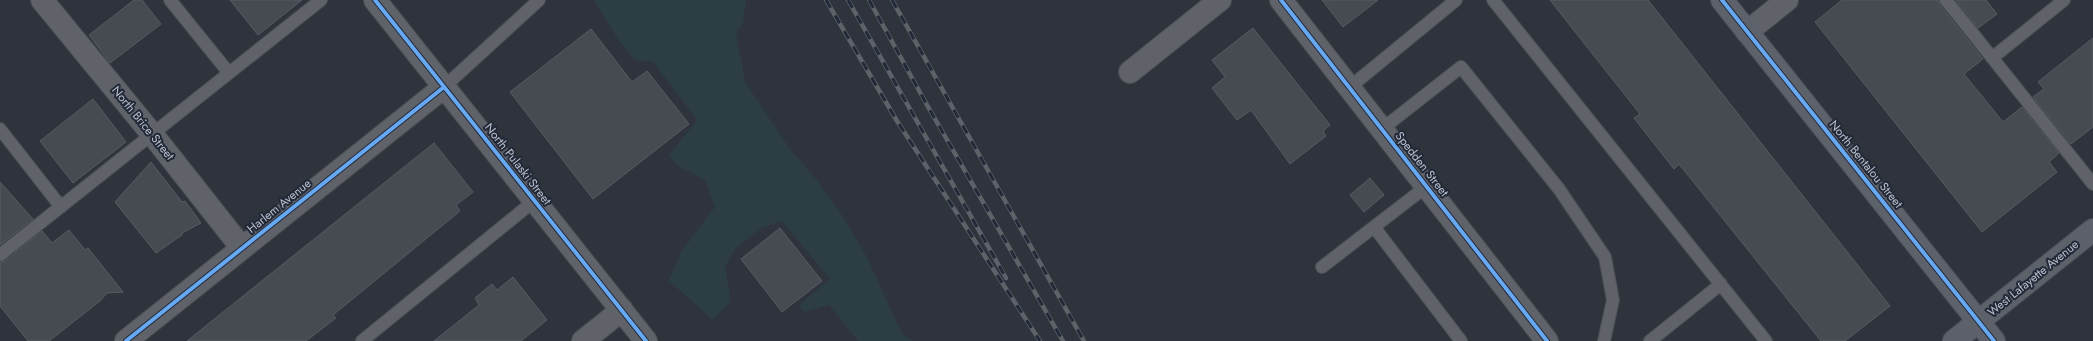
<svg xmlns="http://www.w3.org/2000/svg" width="2093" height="341" font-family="Jost,sans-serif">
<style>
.green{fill:#2c3e43}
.building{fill:#464a51;stroke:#585b64}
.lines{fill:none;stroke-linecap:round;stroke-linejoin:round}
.lane-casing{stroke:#4b4e55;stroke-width:14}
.street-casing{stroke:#4b4e55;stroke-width:24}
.secondary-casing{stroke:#4b4e55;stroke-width:24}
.lane{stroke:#60626a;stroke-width:12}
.street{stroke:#60626a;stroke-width:22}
.secondary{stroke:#5d6169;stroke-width:22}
.rail-casing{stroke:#5e6168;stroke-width:4.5}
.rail{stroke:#222938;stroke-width:3;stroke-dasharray:9;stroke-linecap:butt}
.cycleway-casing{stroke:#222938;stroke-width:6}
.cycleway{stroke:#66a8f1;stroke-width:4}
.labels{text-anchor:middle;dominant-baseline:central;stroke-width:4;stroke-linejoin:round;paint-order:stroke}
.street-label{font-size:12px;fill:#bbc0cc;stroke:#222938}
</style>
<rect width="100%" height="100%" fill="#2f333c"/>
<path class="green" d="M 594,0 L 746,0 L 743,23 L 736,32 L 745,82 L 790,149 L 817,180 L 842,215 L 867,257 L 902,334 L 913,341 L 858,341 L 829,305 L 804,312 L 799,305 L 830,279 L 782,221 L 761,228 L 735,249 L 725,266 L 731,301 L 713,320 L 669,281 L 681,252 L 715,207 L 705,180 L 677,165 L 669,155 L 697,120 L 653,62 L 635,60 L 619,41 Z"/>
<path class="building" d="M 134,0 L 142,0 L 161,24 L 110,63 L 89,35 Z
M 230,0 L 302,0 L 258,35 Z
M 1322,0 L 1378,0 L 1343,27 Z
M 1550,0 L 1648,0 L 1890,306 L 1845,341 L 1821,341 L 1679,164 L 1674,169 L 1634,118 L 1640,114 Z
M 1842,0 L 1939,0 L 1940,5 L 1983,59 L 1964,74 L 2003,122 L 2022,107 L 2059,153 L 2049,162 L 2057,172 L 1982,232 L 1815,22 Z
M 1956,0 L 1986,0 L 1997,14 L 1978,28 Z
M 1253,28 L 1330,125 L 1323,131 L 1326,136 L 1290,164 L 1251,110 L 1237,120 L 1212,88 L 1225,77 L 1212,60 Z
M 591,29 L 632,82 L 647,71 L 689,124 L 593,199 L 510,92 Z
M 2093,38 L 2093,127 L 2071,144 L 2033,97 L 2044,89 L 2038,82 Z
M 93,99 L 126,142 L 73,183 L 40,141 Z
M 434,143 L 473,192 L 456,205 L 460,211 L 333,315 L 336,318 L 306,341 L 187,341 Z
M 151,162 L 182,202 L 185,201 L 201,223 L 182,233 L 182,235 L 156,253 L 115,202 Z
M 1370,178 L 1384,195 L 1364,212 L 1350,195 Z
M 0,182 L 33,219 L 0,245 Z
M 780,228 L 822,281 L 782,312 L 741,259 Z
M 69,230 L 85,250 L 88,248 L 123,292 L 107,293 L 100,301 L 49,341 L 28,341 L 0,306 L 0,262 L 5,261 L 42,231 L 52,243 Z
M 513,277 L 547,320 L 532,332 L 521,341 L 434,341 L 479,305 L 475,298 L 492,284 L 497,290 Z"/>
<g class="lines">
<g class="lane-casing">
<path id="lane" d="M 170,0 L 229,73
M 1493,0 L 1766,341
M 1946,0 L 2093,184
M 1992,58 L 2064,0
M 444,87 L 539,0
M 1350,87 L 1456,0
M 0,129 L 61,207
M 1382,129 L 1461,67 L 1559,189 L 1605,257 L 1613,300 L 1604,341
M 1374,227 L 1461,341
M 0,255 L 321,0
M 1322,267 L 1427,186
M 362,341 L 534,201
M 1650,341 L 1721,284"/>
</g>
<g class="street-casing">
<path id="street" d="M 42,0 L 152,134 L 242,248
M 375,0 L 646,341
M 1281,0 L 1547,341
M 1747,32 L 1787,0
M 1130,72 L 1220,0
M 126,341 L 444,87
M 583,341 L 622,310"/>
</g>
<g class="secondary-casing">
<path id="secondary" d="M 1722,0 L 1994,341
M 1954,341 L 2093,230"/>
</g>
<use href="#lane" class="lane"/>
<use href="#street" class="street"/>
<use href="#secondary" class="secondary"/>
<g class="rail-casing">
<path id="rail" d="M 826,0 L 897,121 L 1040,341
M 848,0 L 1006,278
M 869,0 L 927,105 L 1063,341
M 892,0 L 1084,341"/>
</g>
<use href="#rail" class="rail"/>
<g class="cycleway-casing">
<path id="cycleway" d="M 375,0 L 646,341
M 1281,0 L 1547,341
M 1722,0 L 1994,341
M 126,341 L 444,87"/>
</g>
<use href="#cycleway" class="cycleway"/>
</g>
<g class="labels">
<g class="street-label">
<text transform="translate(143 123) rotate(51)">North Brice Street</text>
<text transform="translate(518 164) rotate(52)">North Pulaski Street</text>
<text transform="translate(1422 164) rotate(52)">Spedden Street</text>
<text transform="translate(1866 164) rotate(51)">North Bentalou Street</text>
<text transform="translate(279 206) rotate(-39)">Harlem Avenue</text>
<text transform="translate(2033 278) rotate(-39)">West Lafayette Avenue</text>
</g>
</g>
</svg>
